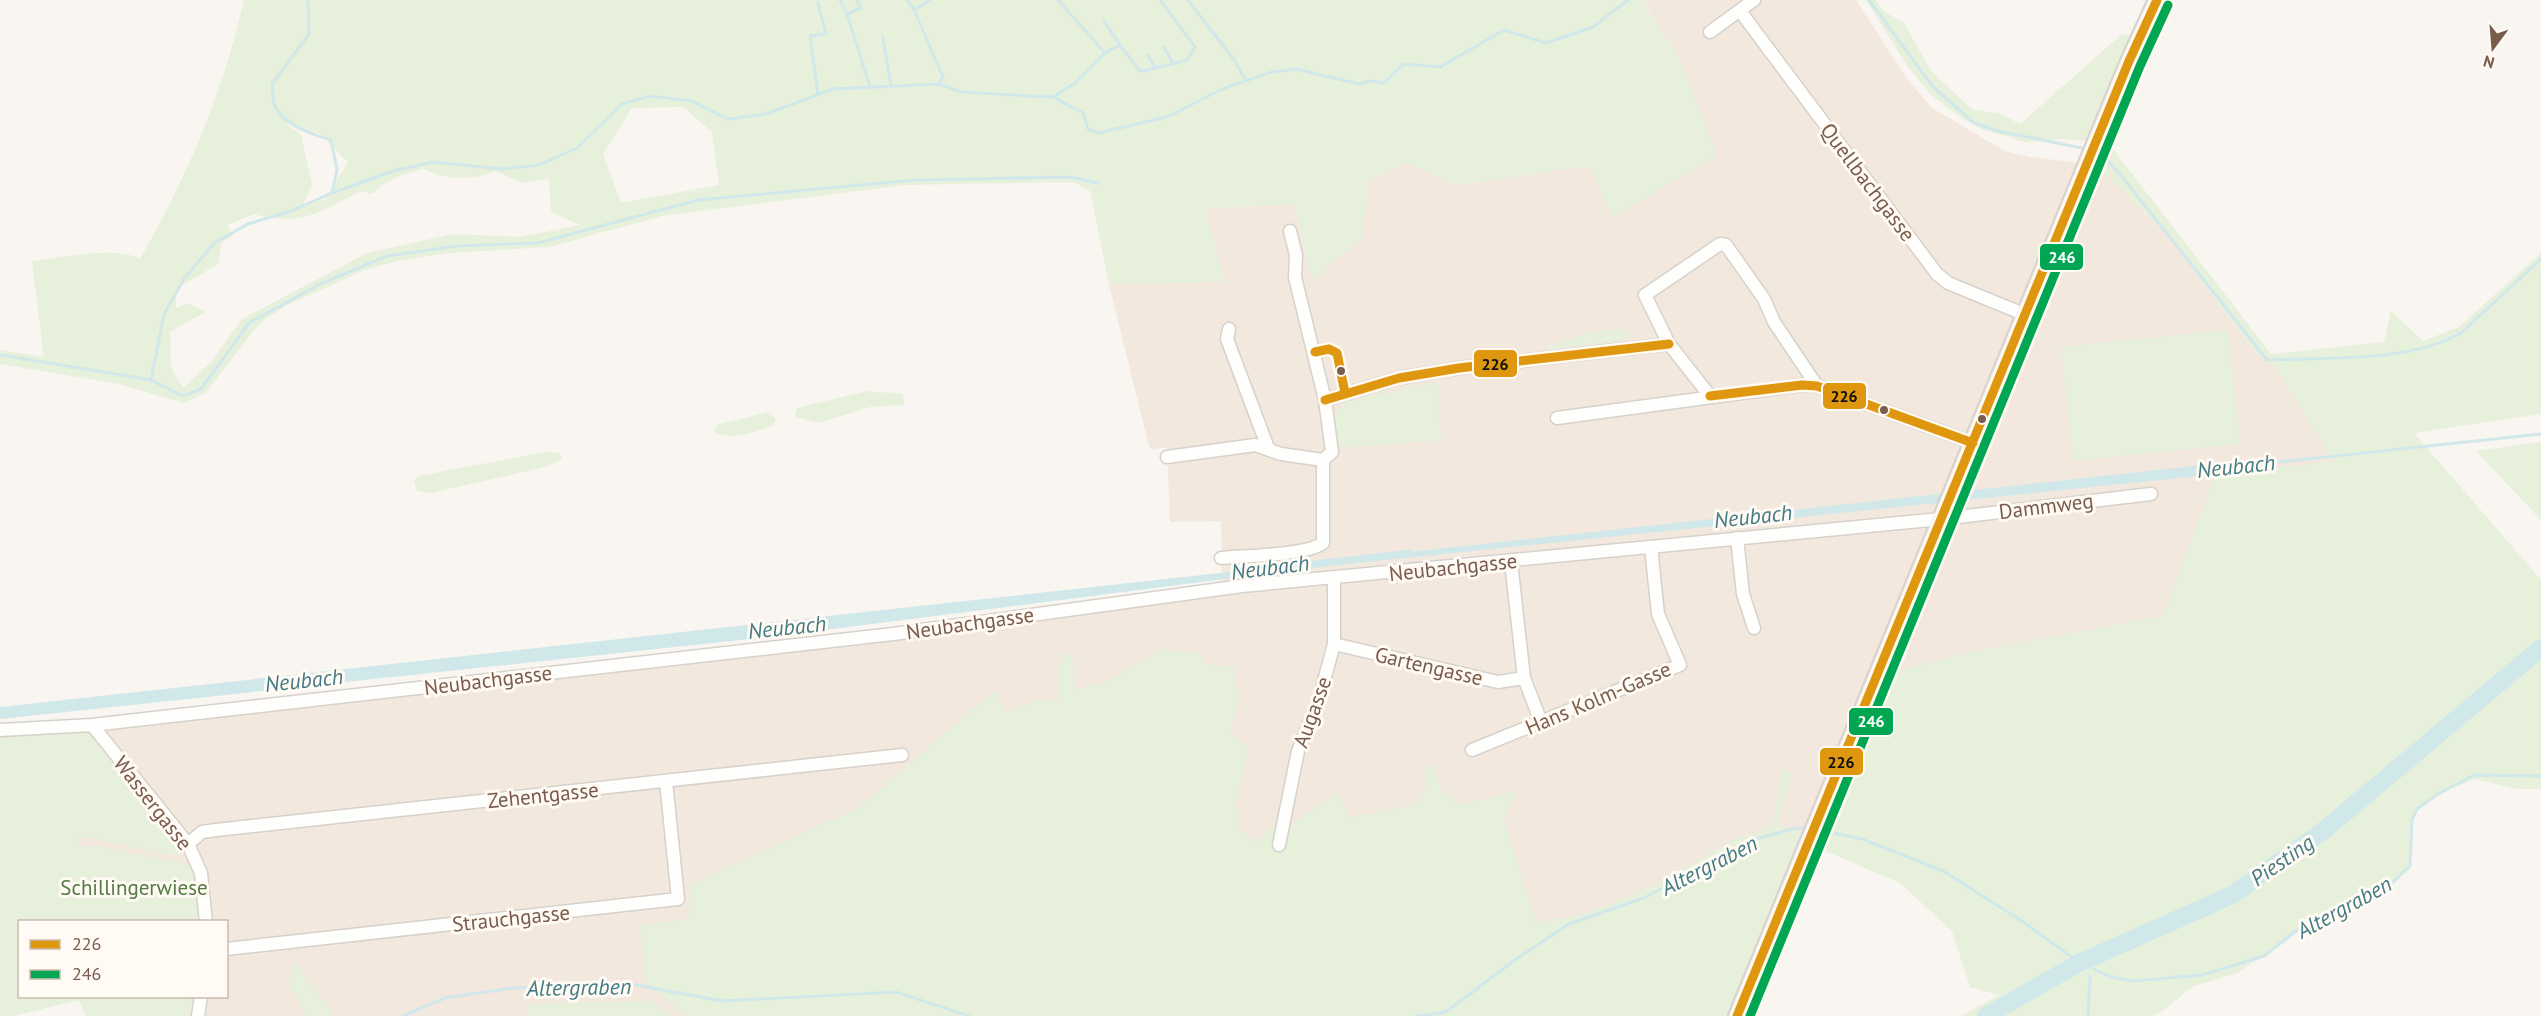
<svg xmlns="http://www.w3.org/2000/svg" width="2541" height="1016" font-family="'PT Sans',sans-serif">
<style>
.residential{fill:#f2e8de}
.green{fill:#e7f0db;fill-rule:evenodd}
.water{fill:#d0e8ea}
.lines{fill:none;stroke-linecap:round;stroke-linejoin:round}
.stream{stroke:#d0e8ea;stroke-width:3}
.river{stroke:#d0e8ea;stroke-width:18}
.minor-casing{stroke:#d7d1cb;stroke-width:15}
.major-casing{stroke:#dad1cc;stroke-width:20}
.minor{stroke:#fefefd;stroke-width:12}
.major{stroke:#f3eee8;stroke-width:16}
.bus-1-casing{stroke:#fffaf3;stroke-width:14}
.bus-2-casing{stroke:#fffaf3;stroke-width:14}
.bus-1{stroke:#de970f;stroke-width:9}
.bus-2{stroke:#00a651;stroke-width:9}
.bus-dot{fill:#7a5c4d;stroke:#fffaf3;stroke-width:2}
.labels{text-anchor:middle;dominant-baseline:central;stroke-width:6;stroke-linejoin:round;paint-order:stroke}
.street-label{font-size:21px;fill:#7a5c4d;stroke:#fffaf3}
.park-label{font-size:21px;fill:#537a41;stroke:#fffaf3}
.water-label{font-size:22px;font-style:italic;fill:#437c86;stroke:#fffaf3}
.line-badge{stroke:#fffaf3;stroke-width:2}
.badge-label{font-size:16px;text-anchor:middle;font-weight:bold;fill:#fff}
.pale-badge-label{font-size:16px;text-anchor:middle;font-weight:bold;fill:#111}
</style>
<rect width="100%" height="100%" fill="#f9f5f0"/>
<path class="residential" d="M 1648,0 L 1856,0 L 1908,80 L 1932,108 L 2005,151 L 2030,157 L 2096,165 L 2169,237 L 2257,355 L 2267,354 L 2335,462 L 2215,476 L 2164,616 L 1973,652 L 1896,672 L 1883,669 L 1710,1016 L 129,1016 L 122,997 L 226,996 L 226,922 L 53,921 L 70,832 L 23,723 L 98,719 L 838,637 L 1222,584 L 1221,521 L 1170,522 L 1167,447 L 1152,450 L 1149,446 L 1109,284 L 1225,282 L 1205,209 L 1294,204 L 1312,280 L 1362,238 L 1368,180 L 1405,163 L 1457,185 L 1589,166 L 1613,217 L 1681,61 L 1644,4 Z"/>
<path class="green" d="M 244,0 L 1648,0 L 1644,5 L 1681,61 L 1717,156 L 1613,217 L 1588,166 L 1457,185 L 1405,163 L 1368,180 L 1362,238 L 1312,280 L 1294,204 L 1205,209 L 1225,282 L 1109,284 L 1090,191 L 1074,182 L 905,185 L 662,216 L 549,247 L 450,253 L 397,261 L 365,270 L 287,305 L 259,324 L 205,394 L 183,403 L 119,384 L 0,364 L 0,350 L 44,357 L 32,261 C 62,258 115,245 140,259 C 187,177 223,93 244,0 ZM 683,107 L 712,132 L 719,185 L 621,203 L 603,154 L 632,108 ZM 285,123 L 319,133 L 348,162 L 325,200 L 304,203 L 312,185 L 301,135 ZM 424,169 C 446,180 473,181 495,171 L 522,183 L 549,179 L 551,212 L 580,225 L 521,237 L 453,234 L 367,253 L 242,319 L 211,362 L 183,388 L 171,368 L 170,332 L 205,312 L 189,303 L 176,308 L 176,289 L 218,264 L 222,243 L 233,236 L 227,225 L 254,214 C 299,227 322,212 360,191 L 372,194 C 385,180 405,173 424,169 Z
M 1866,0 L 1876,0 L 1883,11 L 1904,23 L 1931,71 L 1973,110 L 1999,113 L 2020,124 L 2121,35 L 2134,34 L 2089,141 L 2062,139 L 2025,142 L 1981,129 L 1960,117 L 1930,94 L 1908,67 Z
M 2108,133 L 2114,134 L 2113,149 L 2116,153 L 2271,354 L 2384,342 L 2391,311 L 2423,341 L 2459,327 L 2541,253 L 2541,414 L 2414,433 L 2541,580 L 2541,789 L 2518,789 L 2475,779 L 2438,794 L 2417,809 L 2412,820 L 2410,866 L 2391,884 L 2305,924 L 2238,973 L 2194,986 L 2161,1012 L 2150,1016 L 1961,1016 L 1999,995 L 1970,987 L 1952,931 L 1900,883 L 1823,850 L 1758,1016 L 687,1016 L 645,981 L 640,925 L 688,919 L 691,884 L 858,808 L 995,690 L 1005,712 L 1039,699 L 1059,701 L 1058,669 L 1065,651 L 1073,659 L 1074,689 L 1102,684 L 1160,650 L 1201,653 L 1206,664 L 1235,667 L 1234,681 L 1240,694 L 1231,731 L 1248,748 L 1236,803 L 1240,831 L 1259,843 L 1270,827 L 1285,829 L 1336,793 L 1351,817 L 1418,804 L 1426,788 L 1424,768 L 1432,764 L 1442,791 L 1461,805 L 1517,790 L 1504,820 L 1536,922 L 1586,914 L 1650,887 L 1731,841 L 1773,825 L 1781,769 L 1792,773 L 1779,817 L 1780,826 L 1816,835 L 1883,669 L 1896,671 L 1973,652 L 2163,616 L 2215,476 L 2334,461 L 2267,354 L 2258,356 L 2169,237 L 2096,165 Z
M 1619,328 L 1627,332 L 1628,340 L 1547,350 L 1544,346 L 1582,335 Z
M 2228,330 L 2240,444 L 2073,461 L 2061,347 Z
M 1438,382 L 1441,440 L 1340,448 L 1333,417 L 1345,402 Z
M 867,391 L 902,394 L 905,405 L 870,407 L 819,423 L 795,417 L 797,408 Z
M 769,412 L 776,419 L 773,426 C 754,432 733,441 714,432 L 717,425 Z
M 2541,442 L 2541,520 L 2476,451 Z
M 545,452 L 560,453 L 562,459 L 549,466 L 431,493 L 417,491 L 414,481 L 419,476 Z
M 82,730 L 90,732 L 181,849 L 178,855 L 173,855 L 83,837 L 75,838 L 81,847 L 96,846 L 188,864 C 199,877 198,905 199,922 L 20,922 L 20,996 L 192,997 L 189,1016 L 86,1016 L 79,1000 L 14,1016 L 0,1016 L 0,734 Z
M 295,961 L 334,1016 L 307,1016 L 288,984 Z
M 651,1001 L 671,1016 L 525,1016 L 529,1004 Z"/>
<path class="water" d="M 2212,464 L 2198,476 L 1328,566 L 777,636 L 0,719 L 0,707 Z"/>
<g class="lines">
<path class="stream" d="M 840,0 L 847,14
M 856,0 L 861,8 L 847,14 L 870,87
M 907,0 L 914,10
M 930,0 L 914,10 L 943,77 L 939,84
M 1188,0 L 1235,61 L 1246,81
M 1869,0 L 1933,87 L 1974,123 L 1998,131 L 2087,149
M 818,3 L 826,34 L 810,36 L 818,94
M 1104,21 L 1120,45 L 1105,53
M 883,38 L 891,86
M 1120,45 L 1139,70 L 1144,71 L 1187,60 L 1195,47 L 1160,0
M 1164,47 L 1173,64
M 1148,55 L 1155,68
M 1031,96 L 1053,97 L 1083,113 L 1088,129 L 1098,133 L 1167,117 L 1222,89 L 1272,72 L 1296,69 L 1359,84 L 1370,81 L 1384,83 L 1403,64 L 1440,67 L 1504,30 L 1546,43 L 1593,27 L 1628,0
M 1053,97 L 1075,83 L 1105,53 L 1058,0
M 2096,152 L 2103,155 L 2123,178 L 2267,360 C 2328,357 2407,363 2461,333 L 2541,259
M 332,193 L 396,170 L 434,162 L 502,169 L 539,165 L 577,148 L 622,104 L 650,96 L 692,101 L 728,119 L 766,114 L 833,89 L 939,84 L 961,92 L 1029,96
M 0,355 L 151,380 L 164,314 L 184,279 L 214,243 L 248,224 L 291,211 L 332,193 L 337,170 L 331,140 C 312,134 281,125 274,103 C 272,98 273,90 272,84 L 309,34 L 308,0
M 151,380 L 183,396 L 201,389 L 249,323 L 320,284 L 387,256 L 457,246 L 538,243 L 698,200 L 915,180 L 1070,177 L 1098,183
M 2203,470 L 2541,434
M 1278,566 L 1411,551
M 1819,830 L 1862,839 L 1943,871 L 2019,919 L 2072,957
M 2079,963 L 2081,966
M 2094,969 L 2111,977 L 2133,981 L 2202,975 L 2264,956 L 2305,924 L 2391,884 L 2410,866 L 2412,820 L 2417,809 L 2438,794 L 2474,775 L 2541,776
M 403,1016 L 445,998 L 512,988 L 625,983 L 722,1001 L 896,992 L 969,1016
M 1417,1016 L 1446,1012 L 1515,960 L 1569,924 L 1646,897 L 1748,841 L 1796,828 L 1807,829
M 2088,1016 L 2090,976"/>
<path class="river" d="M 1986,1016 L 2079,963 L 2232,895 L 2323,831 L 2541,648"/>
<g class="minor-casing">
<path id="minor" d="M 1740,11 L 1937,274 L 1948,283 L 2026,315
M 1710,32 L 1754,0
M 1229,329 L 1227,339 L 1268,448
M 1710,396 L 1669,344 L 1645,295 L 1720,244 L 1726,245 L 1764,299 L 1774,322 L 1817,386
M 1325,400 L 1399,378 L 1459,368 L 1669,344
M 1557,418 L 1802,385 L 1817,386 L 1973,443
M 1167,457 L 1255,445 L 1281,454 L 1323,460 L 1332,452 L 1325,400 L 1295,277 L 1296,255 L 1290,231
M 1737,538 L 1743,594 L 1754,628
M 1221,558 C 1244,556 1307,555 1323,543 L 1323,460
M 1511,562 L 1524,678 L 1541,722
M 1334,644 L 1498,682 L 1524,678
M 92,725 L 188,844 L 201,873 L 206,922
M 0,730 L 92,725 L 893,634 L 1242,586 L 1941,519 L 2151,494
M 1472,750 L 1680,665 L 1658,614 L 1651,547
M 188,844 L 202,832 L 216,830 L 902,755
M 1279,845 L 1298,751 L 1318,703 L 1334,644 L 1334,579
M 226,949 L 678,899 L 666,781
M 198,1016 L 201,996"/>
</g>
<g class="major-casing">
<path id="major" d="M 1737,1016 L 2129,61 L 2157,0"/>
</g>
<use href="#minor" class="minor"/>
<use href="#major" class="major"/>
<g class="bus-1-casing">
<path id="bus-1" d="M 1315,352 L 1329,349 L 1337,353 L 1345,393
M 1710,396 L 1802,385 L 1817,386 L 1973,443
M 1325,400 L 1399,378 L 1459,368 L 1669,344
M 1737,1016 L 2129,61 L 2157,0"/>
</g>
<g class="bus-2-casing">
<path id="bus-2" d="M 1750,1016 L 2140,66 L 2168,5"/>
</g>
<use href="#bus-1" class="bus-1"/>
<use href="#bus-2" class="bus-2"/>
</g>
<g class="bus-dot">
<circle cx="1341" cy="371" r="5"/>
<circle cx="1884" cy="410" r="5"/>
<circle cx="1982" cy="419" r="5"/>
</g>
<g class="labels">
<g class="street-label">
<text transform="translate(1868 182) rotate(53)">Quellbachgasse</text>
<text transform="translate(2046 506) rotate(-7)">Dammweg</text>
<text transform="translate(1453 567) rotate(-6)">Neubachgasse</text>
<text transform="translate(970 623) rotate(-8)">Neubachgasse</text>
<text transform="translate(1429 666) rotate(13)">Gartengasse</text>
<text transform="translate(488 680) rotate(-7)">Neubachgasse</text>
<text transform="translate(1598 698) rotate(-23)">Hans Kolm-Gasse</text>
<text transform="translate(1312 712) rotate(-70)">Augasse</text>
<text transform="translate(543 795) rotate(-6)">Zehentgasse</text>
<text transform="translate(153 803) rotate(52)">Wassergasse</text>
<text transform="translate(511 918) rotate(-6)">Strauchgasse</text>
</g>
<g class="park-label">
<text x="134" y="887">Schillingerwiese</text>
</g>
<g class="water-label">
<text transform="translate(2236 466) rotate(-6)">Neubach</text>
<text transform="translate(1753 516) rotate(-6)">Neubach</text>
<text transform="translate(1270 567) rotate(-7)">Neubach</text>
<text transform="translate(787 627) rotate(-6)">Neubach</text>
<text transform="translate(304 680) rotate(-6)">Neubach</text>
<text transform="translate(2282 860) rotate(-35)">Piesting</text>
<text transform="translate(1709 865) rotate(-27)">Altergraben</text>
<text transform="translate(2344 907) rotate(-29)">Altergraben</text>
<text transform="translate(579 987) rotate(-1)">Altergraben</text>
</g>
</g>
<g class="line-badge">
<rect x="2039" y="243" width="45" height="28" rx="6" fill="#00a651"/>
<rect x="1473" y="349" width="45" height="29" rx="6" fill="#de970f"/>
<rect x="1822" y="382" width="45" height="28" rx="6" fill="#de970f"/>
<rect x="1848" y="707" width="46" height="29" rx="6" fill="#00a651"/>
<rect x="1819" y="747" width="45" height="29" rx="6" fill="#de970f"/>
</g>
<g class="badge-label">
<text x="2062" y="263">246</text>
<text x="1871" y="727">246</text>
</g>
<g class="pale-badge-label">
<text x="1495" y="370">226</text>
<text x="1844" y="402">226</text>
<text x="1841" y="768">226</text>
</g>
<rect x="18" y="920" width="210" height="78" fill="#fffaf3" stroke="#cabbb1" stroke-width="1.5"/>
<rect x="30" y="940" width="30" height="9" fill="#de970f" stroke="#cabbb1" stroke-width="1.5"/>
<text x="72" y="950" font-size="18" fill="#7a5c4d">226</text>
<rect x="30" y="970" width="30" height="9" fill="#00a651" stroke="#cabbb1" stroke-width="1.5"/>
<text x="72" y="980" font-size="18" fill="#7a5c4d">246</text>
<g transform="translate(2493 48) rotate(196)" stroke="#fffaf3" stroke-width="4.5" paint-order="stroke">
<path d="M0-4.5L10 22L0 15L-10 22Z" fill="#7a5c4d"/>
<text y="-9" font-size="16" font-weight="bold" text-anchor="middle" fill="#7a5c4d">N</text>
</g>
</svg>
